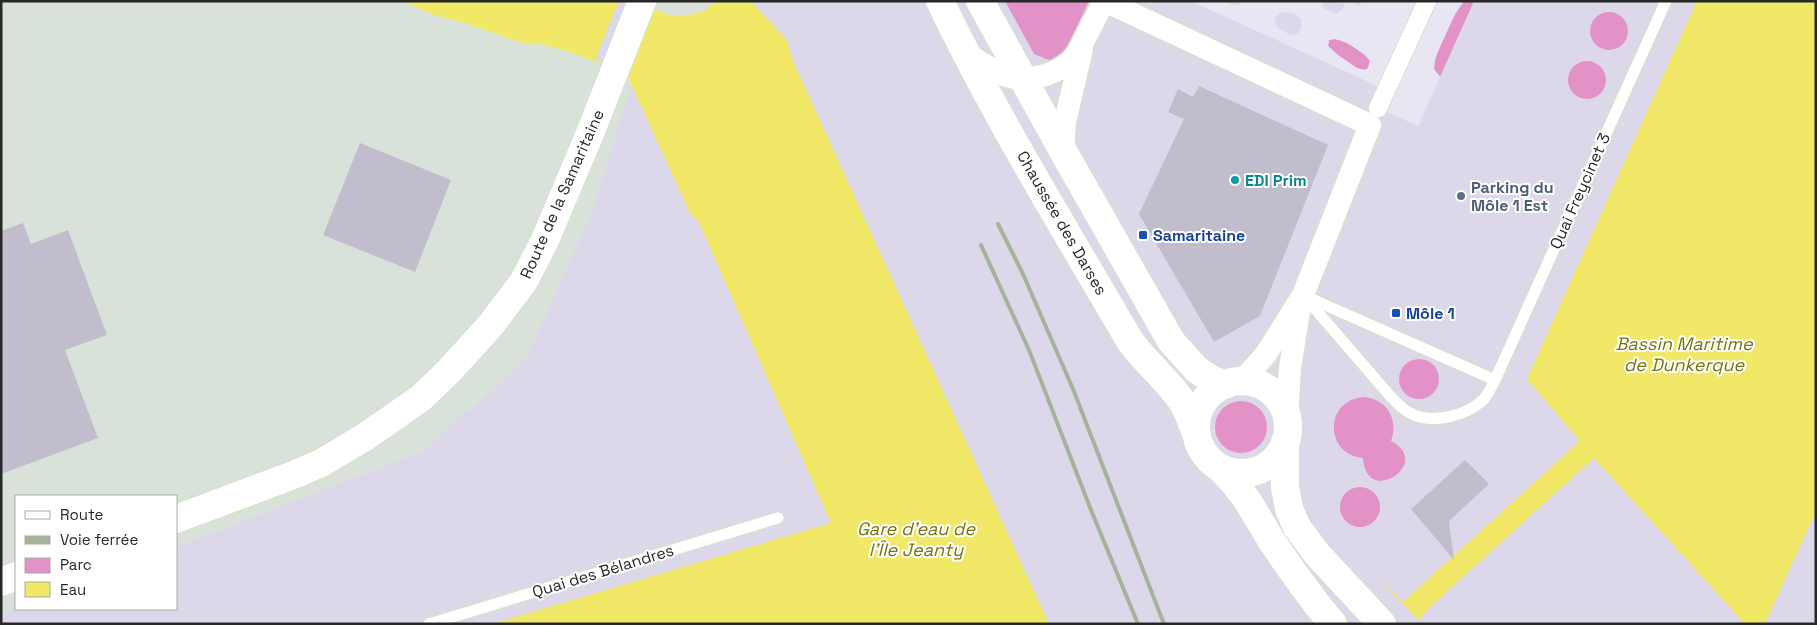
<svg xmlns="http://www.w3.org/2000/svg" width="1817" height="625" font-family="'Space Grotesk',sans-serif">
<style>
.industrial{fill:#d9e2d9}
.green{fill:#e392c8}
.plaza{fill:#e9e6f3;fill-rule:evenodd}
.water{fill:#f1e867}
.pier{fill:#dcd8ea}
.building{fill:#c1bdcc}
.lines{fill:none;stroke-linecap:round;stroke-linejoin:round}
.service-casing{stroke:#d7e1cd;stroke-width:14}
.pedestrian-casing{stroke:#d7e1cd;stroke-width:20}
.minor-casing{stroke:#d7e1cd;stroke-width:25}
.tertiary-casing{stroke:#d7e1cd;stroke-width:30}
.secondary-casing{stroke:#d7e1cd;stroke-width:30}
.service{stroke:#fff;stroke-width:11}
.pedestrian{stroke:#fff;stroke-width:18}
.minor{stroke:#fff;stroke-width:22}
.tertiary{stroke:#fff;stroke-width:28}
.secondary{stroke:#fff;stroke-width:28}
.rail{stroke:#a6b29b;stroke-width:4}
.culture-dot{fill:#0f9aa8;stroke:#fff;stroke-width:2}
.service-dot{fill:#5c6f8a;stroke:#fff;stroke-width:2}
.transit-dot{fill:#1a4fb4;stroke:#fff;stroke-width:2}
.labels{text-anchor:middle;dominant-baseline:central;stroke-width:4;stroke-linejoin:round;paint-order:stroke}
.culture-label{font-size:16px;font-weight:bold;fill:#0d838f;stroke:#fff;text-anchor:start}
.service-label{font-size:16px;font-weight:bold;fill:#4e5e75;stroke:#fff;text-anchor:start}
.street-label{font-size:16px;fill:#272727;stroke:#fff}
.transit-label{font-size:16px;font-weight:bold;fill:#164399;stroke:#fff;text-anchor:start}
.water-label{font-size:18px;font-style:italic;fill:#75760c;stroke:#fff}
</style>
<rect width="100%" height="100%" fill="#dcd8ea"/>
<path class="industrial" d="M 1,1 L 717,1 L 703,12 L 693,15 L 672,16 L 656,9 L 591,214 L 526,360 L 421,452 L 176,547 L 176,496 L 16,496 L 16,609 L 18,609 L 1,615 Z"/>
<path class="green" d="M 1005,1 L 1089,1 L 1064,54 L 1056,60 L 1049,60 L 1034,54 Z
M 1464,1 L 1474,1 L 1440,77 L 1434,69 C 1434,53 1454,14 1464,1 Z
M1590 31a19 19 0 1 1 38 0a19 19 0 1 1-38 0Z
M 1335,39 C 1347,42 1363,50 1370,61 L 1368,68 L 1365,70 C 1351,69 1338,55 1328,46 L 1329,40 Z
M1568 80a19 19 0 1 1 38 0a19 19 0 1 1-38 0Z
M1399 379a20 20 0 1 1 40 0a20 20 0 1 1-40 0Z
M 1364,397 C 1387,399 1399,420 1391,441 C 1434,463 1366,508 1363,458 C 1324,454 1324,400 1364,397 Z
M1215 427a26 26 0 1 1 52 0a26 26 0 1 1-52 0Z
M1340 507a20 20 0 1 1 40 0a20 20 0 1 1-40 0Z"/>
<path class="plaza" d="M 1191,1 L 1223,1 L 1233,5 L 1238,5 L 1242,1 L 1322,1 L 1324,8 L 1335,14 L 1342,10 L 1346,1 L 1359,6 L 1362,1 L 1464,1 L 1456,12 L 1435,58 L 1434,69 L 1440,77 L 1418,126 L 1376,107 L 1384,89 ZM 1287,12 L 1295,14 L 1301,19 L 1301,29 L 1297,34 L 1290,35 L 1280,29 L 1275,24 L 1275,18 L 1280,13 ZM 1335,39 L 1346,42 L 1365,55 L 1370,61 L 1368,68 L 1365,70 L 1357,68 L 1338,55 L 1328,46 L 1329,40 Z"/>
<path class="water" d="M 403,1 L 636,1 L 672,16 L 683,16 L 703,12 L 717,1 L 751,1 L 787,40 L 793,61 L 1049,624 L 492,624 L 831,523 L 699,222 L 691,215 L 626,73 L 567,51 L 541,44 L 523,43 L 465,23 L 434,15 Z
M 1697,1 L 1816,1 L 1816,511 L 1765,624 L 1745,624 L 1594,458 L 1431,606 L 1418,620 L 1422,624 L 1338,624 L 1382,582 L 1403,602 L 1580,441 L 1527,379 Z"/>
<path class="pier" d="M 619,1 L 636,1 L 626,72 L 595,60 Z
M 1382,582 L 1422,624 L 1338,624 Z"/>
<path class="building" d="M 1199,86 L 1328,145 L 1260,316 L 1214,342 L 1139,214 L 1184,119 L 1168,112 L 1178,89 L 1193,97 Z
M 360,143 L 451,180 L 415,272 L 323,235 Z
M 23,223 L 31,244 L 68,230 L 107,335 L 65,350 L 98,438 L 1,474 L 1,231 Z
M 1465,460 L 1489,484 L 1449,521 L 1454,560 L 1411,509 Z"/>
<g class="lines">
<g class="service-casing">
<path id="service" d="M 1303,295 L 1391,397 C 1398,404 1404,411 1412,414 C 1433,424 1466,416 1483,400 C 1488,395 1491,387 1495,380 L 1666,1
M 1307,297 L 1495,380
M 429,624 L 778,518"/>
</g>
<g class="pedestrian-casing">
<path id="pedestrian" d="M 1378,108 L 1427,1"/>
</g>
<g class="minor-casing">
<path id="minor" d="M 1105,1 L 1370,125 L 1303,295 L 1266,354 L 1241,382
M 966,53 C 979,61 992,71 1006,76 C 1030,83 1062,74 1077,54 L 1104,1
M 1063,151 L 1065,122 L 1082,49
M 1287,419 L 1290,368 L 1299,311"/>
</g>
<g class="tertiary-casing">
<path id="tertiary" d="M 176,519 L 296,474 L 321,463 L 365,437 L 421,398 L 449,371 L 490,326 L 524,281 L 545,240 L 591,131 L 642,1
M 1,582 L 16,576"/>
</g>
<g class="secondary-casing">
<path id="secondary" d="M 940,1 C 996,118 1065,229 1130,341 C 1146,363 1168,380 1183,403 C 1189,413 1192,425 1197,435
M 980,1 L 1063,151 L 1171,341 L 1197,370 L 1211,379 L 1225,385
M1196 427a46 46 0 1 1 92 0a46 46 0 1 1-92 0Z
M 1285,442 L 1285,487 L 1289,509 L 1297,527 L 1317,554 L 1382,624
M 1220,468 C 1246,493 1255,514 1273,543 C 1292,571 1311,598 1333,624"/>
</g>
<use href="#service" class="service"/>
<use href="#pedestrian" class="pedestrian"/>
<use href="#minor" class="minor"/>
<use href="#tertiary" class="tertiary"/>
<use href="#secondary" class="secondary"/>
<path class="rail" d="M 998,224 L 1023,274 L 1073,389 L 1164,624
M 981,245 L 1029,350 L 1091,510 L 1138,624"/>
</g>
<circle class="culture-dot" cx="1235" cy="180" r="5"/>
<circle class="service-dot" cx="1461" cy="196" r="5"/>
<g class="transit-dot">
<rect x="1138" y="230" width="10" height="10" rx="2.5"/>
<rect x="1391" y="308" width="10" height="10" rx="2.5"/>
</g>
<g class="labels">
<g class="culture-label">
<text x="1245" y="180">EDI Prim</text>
</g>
<g class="service-label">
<text x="1471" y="187">Parking du<tspan x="1471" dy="18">Môle 1 Est</tspan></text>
</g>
<g class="street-label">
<text transform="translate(1580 191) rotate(-66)">Quai Freycinet 3</text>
<text transform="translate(562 194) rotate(-66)">Route de la Samaritaine</text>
<text transform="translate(1062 223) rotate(60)">Chaussée des Darses</text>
<text transform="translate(603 571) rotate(-17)">Quai des Bélandres</text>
</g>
<g class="transit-label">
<text x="1153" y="235">Samaritaine</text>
<text x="1406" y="313">Môle 1</text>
</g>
<g class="water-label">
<text x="1684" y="343">Bassin Maritime<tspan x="1684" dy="21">de Dunkerque</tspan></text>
<text x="916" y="528">Gare d'eau de<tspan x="916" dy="21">l'Île Jeanty</tspan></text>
</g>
</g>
<rect width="1817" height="625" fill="none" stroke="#272727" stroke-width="5"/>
<rect x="15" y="495" width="162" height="115" fill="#ffffff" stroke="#a9a9a9"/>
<rect x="25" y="511" width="25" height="8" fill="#ffffff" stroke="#a9a9a9"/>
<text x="60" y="520" font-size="15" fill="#272727">Route</text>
<rect x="25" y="536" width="25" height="8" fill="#a6b29b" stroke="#a9a9a9"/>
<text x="60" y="545" font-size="15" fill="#272727">Voie ferrée</text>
<rect x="25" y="558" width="25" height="15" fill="#e392c8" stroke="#a9a9a9"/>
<text x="60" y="570" font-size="15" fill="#272727">Parc</text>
<rect x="25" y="582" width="25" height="15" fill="#f1e867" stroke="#a9a9a9"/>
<text x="60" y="595" font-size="15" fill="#272727">Eau</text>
</svg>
